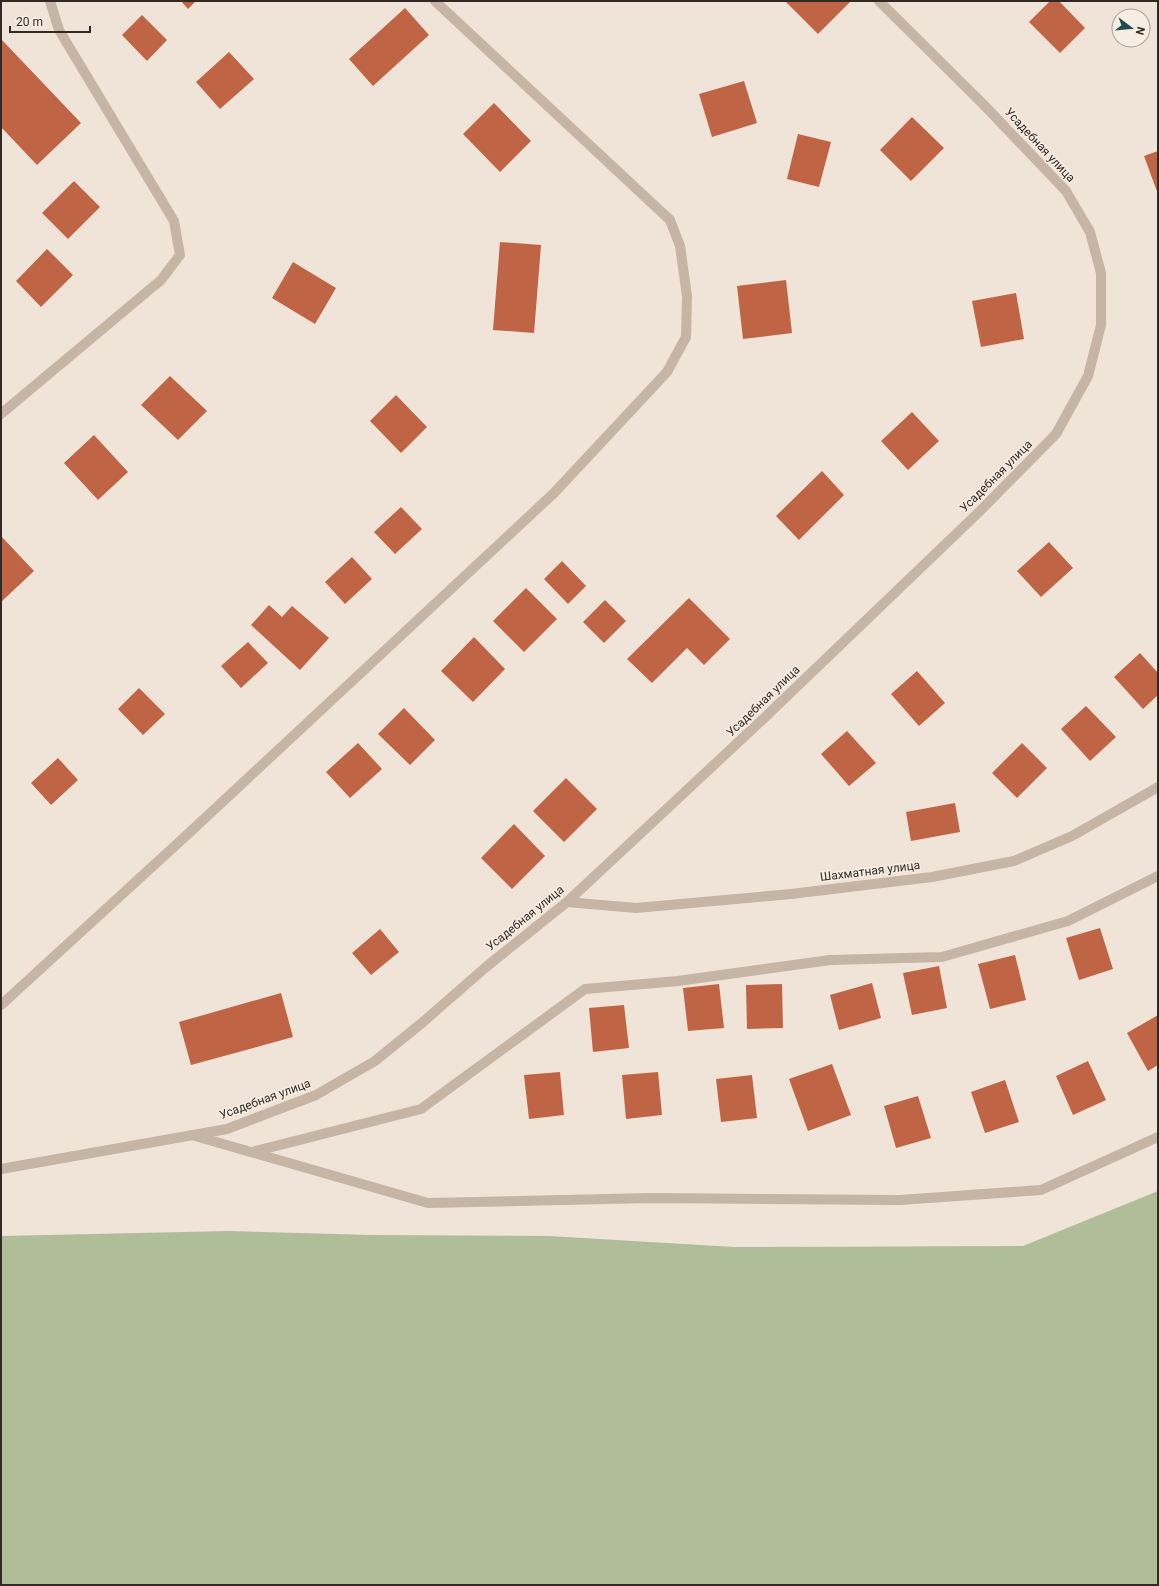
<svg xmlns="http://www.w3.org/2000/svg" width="1159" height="1586" font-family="Roboto,sans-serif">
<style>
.green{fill:#b0bd99}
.building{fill:#bf6445}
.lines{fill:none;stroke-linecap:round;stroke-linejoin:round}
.lane{stroke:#c6b4a4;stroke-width:10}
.street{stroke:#c6b4a4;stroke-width:10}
.labels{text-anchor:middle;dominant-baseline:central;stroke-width:3;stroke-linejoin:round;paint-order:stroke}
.street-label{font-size:12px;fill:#322925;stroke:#f7eee3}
</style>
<rect width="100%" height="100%" fill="#efe4d7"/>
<path class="green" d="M 1158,1191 L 1158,1585 L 1,1585 L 1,1236 L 229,1231 L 371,1235 L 549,1236 L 734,1247 L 1023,1246 Z"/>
<path class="building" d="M 181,1 L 196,1 L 188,9 Z
M 785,1 L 849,1 L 850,2 L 818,34 Z
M 1050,1 L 1059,1 L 1085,28 L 1060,53 L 1029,22 Z
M 405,8 L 429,35 L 373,86 L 349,59 Z
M 142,15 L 167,40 L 147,61 L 122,35 Z
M 1,39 L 81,123 L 37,165 L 1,127 Z
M 229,52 L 254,79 L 220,109 L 196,82 Z
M 744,81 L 757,123 L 712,137 L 699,94 Z
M 494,103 L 531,141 L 500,172 L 463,134 Z
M 912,117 L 944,148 L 911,181 L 880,150 Z
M 798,134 L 831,142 L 819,187 L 787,179 Z
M 1158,151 L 1158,194 L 1144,156 Z
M 74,181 L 100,207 L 68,239 L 42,213 Z
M 500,242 L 541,245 L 534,333 L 493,330 Z
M 47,249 L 73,275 L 41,307 L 16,281 Z
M 293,262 L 336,288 L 315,324 L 272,298 Z
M 786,280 L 792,333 L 743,339 L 737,286 Z
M 1016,293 L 1024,339 L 981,347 L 972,301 Z
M 170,376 L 207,411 L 178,440 L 141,405 Z
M 396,395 L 427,427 L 401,453 L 370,421 Z
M 912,412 L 939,441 L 908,470 L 881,441 Z
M 94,435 L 128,472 L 98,500 L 64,463 Z
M 822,471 L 844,495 L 799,540 L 776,516 Z
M 401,507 L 422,529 L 395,554 L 374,532 Z
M 1,536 L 34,571 L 1,602 Z
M 1049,542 L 1073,568 L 1041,597 L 1017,571 Z
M 352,557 L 372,579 L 345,604 L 325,582 Z
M 562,561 L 586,586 L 568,604 L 544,579 Z
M 526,588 L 557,619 L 524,652 L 493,621 Z
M 689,598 L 730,639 L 704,665 L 687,648 L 652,683 L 627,659 Z
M 605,600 L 626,621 L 604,643 L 583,622 Z
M 269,605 L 282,617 L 292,606 L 329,638 L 300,670 L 251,625 Z
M 474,637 L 505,669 L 473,702 L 441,671 Z
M 248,642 L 268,663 L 241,688 L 221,666 Z
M 1140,653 L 1158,673 L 1158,695 L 1143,709 L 1114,677 Z
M 917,671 L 945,703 L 919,726 L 891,694 Z
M 139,688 L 165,714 L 143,735 L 118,709 Z
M 1086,706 L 1116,737 L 1090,761 L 1061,729 Z
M 404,708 L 435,740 L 410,765 L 378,734 Z
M 847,731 L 876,763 L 849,786 L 821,754 Z
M 358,743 L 382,769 L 350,798 L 326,772 Z
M 1022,743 L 1047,768 L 1017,798 L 992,773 Z
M 58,758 L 78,780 L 51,805 L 31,783 Z
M 566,778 L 597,809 L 564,842 L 533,811 Z
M 955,803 L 960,832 L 911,841 L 906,812 Z
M 514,824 L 545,856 L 512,889 L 481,858 Z
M 1100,928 L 1113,969 L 1079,980 L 1066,938 Z
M 380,929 L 399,952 L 371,975 L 352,953 Z
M 1015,955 L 1026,1000 L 990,1009 L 978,964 Z
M 939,966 L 947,1008 L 912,1015 L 903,973 Z
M 872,983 L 881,1018 L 839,1030 L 830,995 Z
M 719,984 L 724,1028 L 688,1031 L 683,988 Z
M 782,984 L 783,1028 L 747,1029 L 746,985 Z
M 281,993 L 293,1037 L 191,1065 L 179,1022 Z
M 624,1005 L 629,1048 L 593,1052 L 589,1008 Z
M 1158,1015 L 1158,1065 L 1148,1071 L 1127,1033 Z
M 1088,1061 L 1106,1100 L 1073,1115 L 1056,1076 Z
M 832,1064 L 851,1115 L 808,1131 L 789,1079 Z
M 560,1072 L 564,1115 L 529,1119 L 524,1075 Z
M 658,1072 L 662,1115 L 626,1119 L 622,1075 Z
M 752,1075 L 757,1118 L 721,1122 L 716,1079 Z
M 1005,1080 L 1019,1122 L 985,1133 L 971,1092 Z
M 918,1096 L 931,1138 L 896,1148 L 884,1106 Z"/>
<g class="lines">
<path class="lane" d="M 192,1135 L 428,1203 L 651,1198 L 900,1200 L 1041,1190 L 1158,1137
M 252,1152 L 421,1109 L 585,989 L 678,981 L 830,960 L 942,957 L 1068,921 L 1158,876"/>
<path class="street" d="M 1,414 L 161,280 L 180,255 L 174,221 L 59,30 L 50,1
M 567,902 L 636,908 L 791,894 L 932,877 L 1014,861 L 1072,836 L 1158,787
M 1,1005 L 189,833 L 554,493 L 667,372 L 686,337 L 687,296 L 680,246 L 670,220 L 435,1
M 1,1169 L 227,1129 L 316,1095 L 375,1061 L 423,1022 L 486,967 L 567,902 L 761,721 L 979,512 L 1056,434 L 1088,376 L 1101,325 L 1101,273 L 1090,232 L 1066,191 L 984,105 L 879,1"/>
</g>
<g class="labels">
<g class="street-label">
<text transform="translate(1040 145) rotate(47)">Усадебная улица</text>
<text transform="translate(996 476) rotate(-45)">Усадебная улица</text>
<text transform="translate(763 701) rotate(-44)">Усадебная улица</text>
<text transform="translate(870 871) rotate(-7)">Шахматная улица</text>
<text transform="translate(525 918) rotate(-39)">Усадебная улица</text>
<text transform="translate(265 1099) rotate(-20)">Усадебная улица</text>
</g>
</g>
<rect width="1159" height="1586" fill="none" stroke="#322925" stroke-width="4"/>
<g transform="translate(1131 28) rotate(106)"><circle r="19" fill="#f7eee3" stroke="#a89f97"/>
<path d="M0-3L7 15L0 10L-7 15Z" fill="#1e4d51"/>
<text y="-6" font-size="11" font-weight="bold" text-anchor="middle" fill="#322925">N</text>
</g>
<path d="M10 26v6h80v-6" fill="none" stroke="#322925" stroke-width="2"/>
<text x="16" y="26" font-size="12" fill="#322925" stroke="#f7eee3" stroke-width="3" paint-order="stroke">20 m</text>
</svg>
